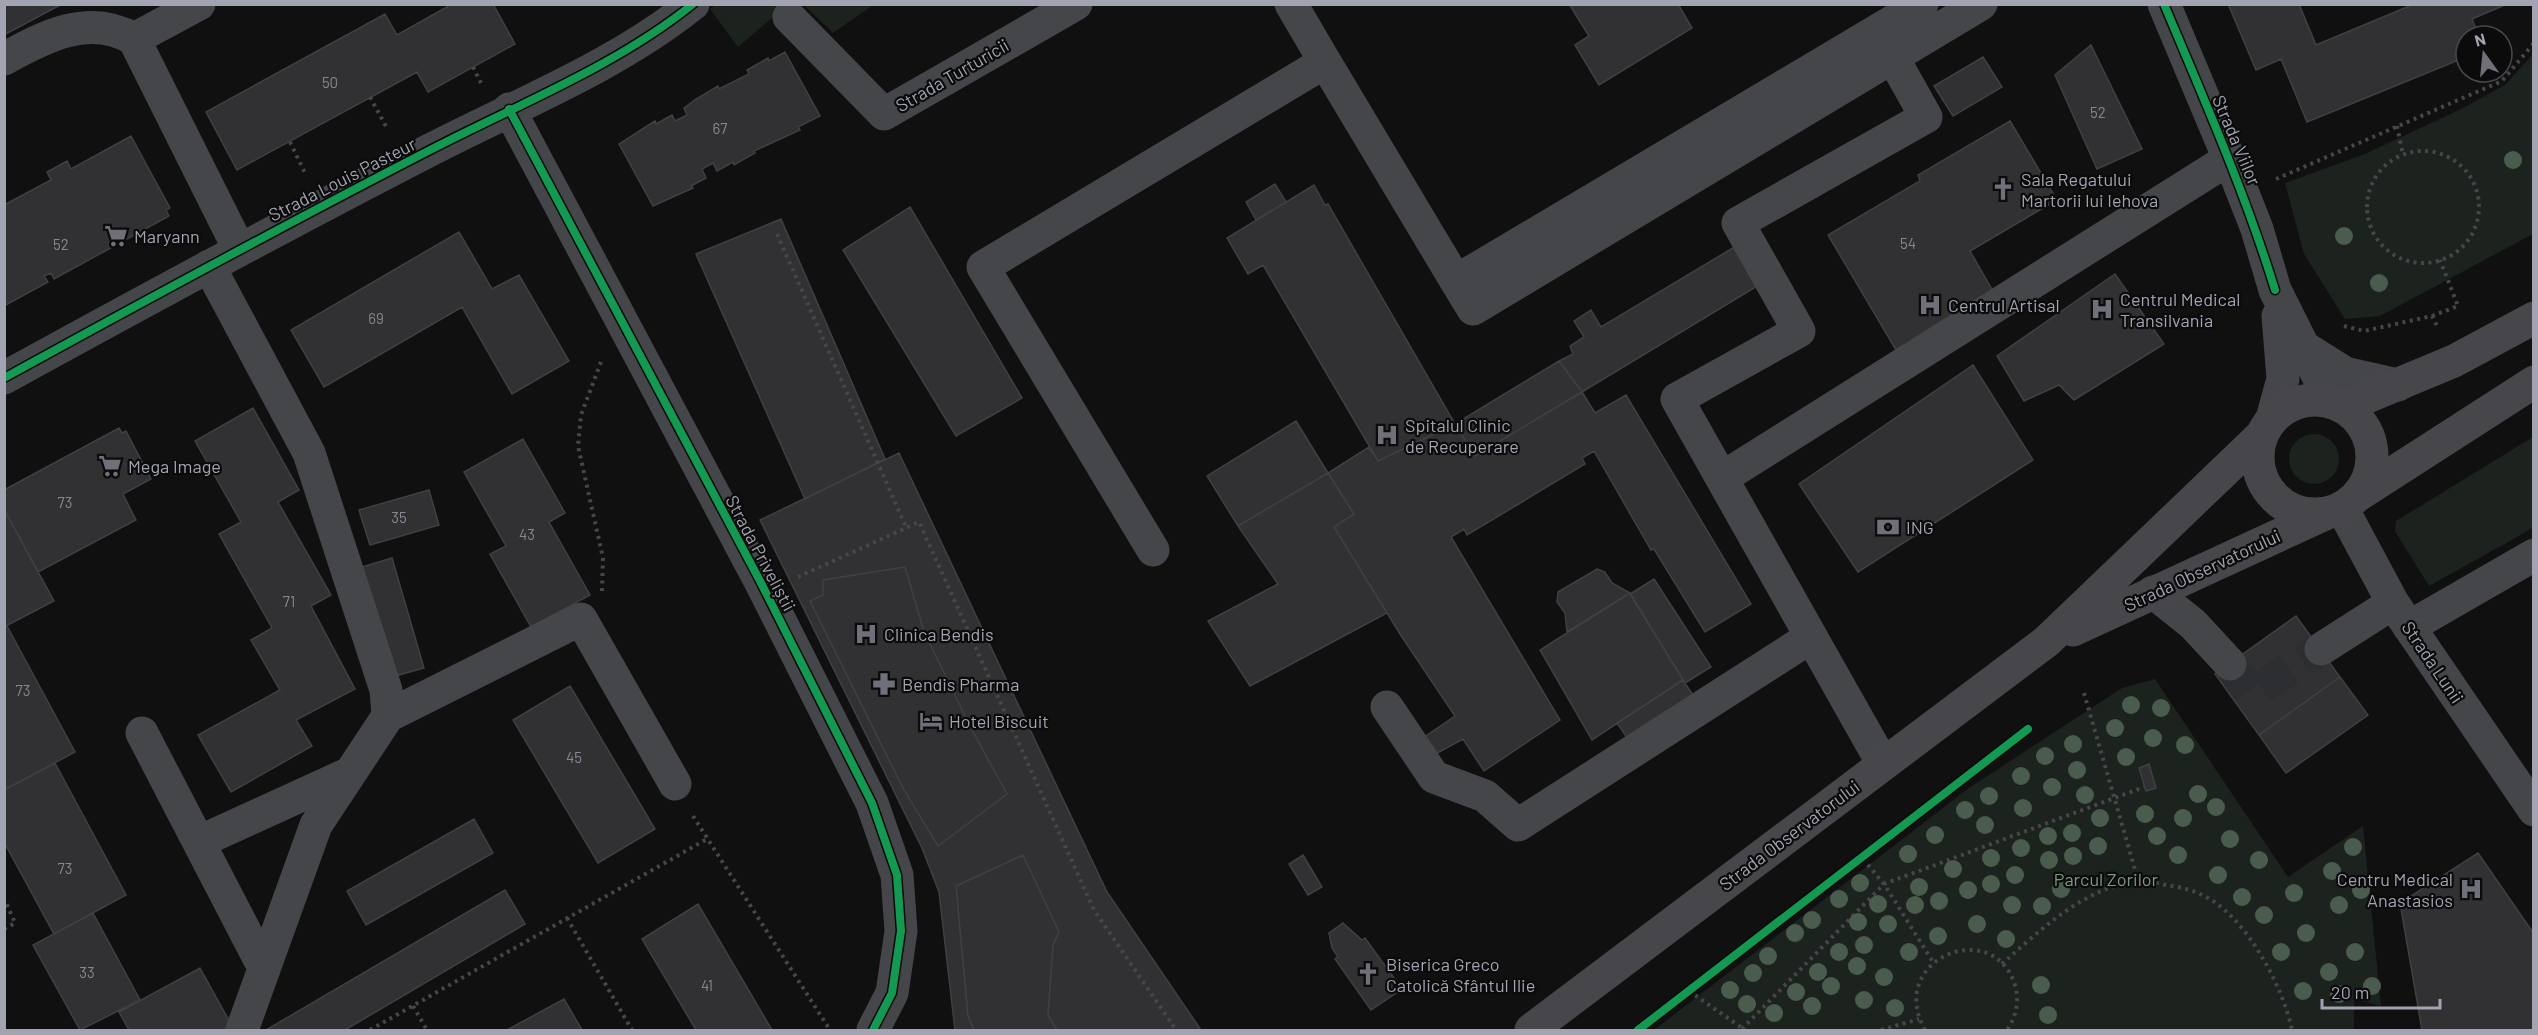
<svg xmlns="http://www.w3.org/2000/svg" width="2538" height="1035" font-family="Barlow,sans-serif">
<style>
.green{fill:#1c221e}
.building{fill:#313133;stroke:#404044;stroke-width:1.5}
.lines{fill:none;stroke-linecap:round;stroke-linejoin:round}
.minor-tunnel{stroke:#2d2e31;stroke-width:33;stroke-dasharray:33 16;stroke-linecap:butt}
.path{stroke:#46464b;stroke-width:4;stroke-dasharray:3 4.5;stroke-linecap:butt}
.minor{stroke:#454649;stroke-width:33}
.major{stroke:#47474b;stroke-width:33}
.cycleway-casing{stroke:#0b0b0c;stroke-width:11}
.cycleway{stroke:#139951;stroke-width:8}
.tree{fill:#4a5c4e}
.labels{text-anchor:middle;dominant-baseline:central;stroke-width:4.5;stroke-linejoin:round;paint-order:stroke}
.number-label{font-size:15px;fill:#868792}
.street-label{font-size:18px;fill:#a2a4b1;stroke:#0b0b0c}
.poi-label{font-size:18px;fill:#a2a4b1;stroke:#0b0b0c;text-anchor:start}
.park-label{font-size:18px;fill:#799b80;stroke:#0b0b0c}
</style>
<rect width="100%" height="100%" fill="#101011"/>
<path class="green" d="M 715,5 L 787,5 L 738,47 L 710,9 Z
M 796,5 L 873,5 L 833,33 L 805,6 Z
M 2533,54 L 2533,234 L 2380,316 L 2345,319 L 2304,254 L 2285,183 L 2365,154 L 2463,108 L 2505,85 Z
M2289 459a25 25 0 1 1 50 0a25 25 0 1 1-50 0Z
M 2533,437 L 2533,528 L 2429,586 L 2395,531 L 2396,521 Z
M 2155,679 L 2288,877 L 2363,826 L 2381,1006 L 2354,999 L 2354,1030 L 1654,1030 L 1969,788 L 2122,688 Z"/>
<path class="building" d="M 4,4 L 62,4 L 4,35 Z
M 452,4 L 493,4 L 515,44 L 428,92 L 417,72 L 237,170 L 206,112 L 385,14 L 397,35 Z
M 1569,4 L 1678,4 L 1692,28 L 1599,85 L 1575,45 L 1589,36 Z
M 2228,4 L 2299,4 L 2316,45 L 2414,4 L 2507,4 L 2472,19 L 2479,36 L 2466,36 L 2466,57 L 2307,122 L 2281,59 L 2256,70 Z
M 2091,45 L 2142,149 L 2097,169 L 2055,75 Z
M 785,52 L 820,116 L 798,127 L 800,130 L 754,151 L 755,153 L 734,165 L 733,162 L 717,171 L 713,163 L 702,169 L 706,178 L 691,186 L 693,188 L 653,206 L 619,144 L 655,121 L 656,124 L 672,115 L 675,121 L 687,115 L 684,108 L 696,99 L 718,86 L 719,89 L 749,74 L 747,70 L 768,58 L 769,61 Z
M 1983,57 L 2002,87 L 1953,116 L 1934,86 Z
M 2010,121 L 2057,200 L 1970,251 L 1994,293 L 1896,350 L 1828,235 L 1920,181 L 1918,175 Z
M 131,136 L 170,208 L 166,210 L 169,216 L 54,279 L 51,273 L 44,276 L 48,282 L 4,306 L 4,205 L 51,180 L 47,172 L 67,161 L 71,169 Z
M 1275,184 L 1286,202 L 1256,220 L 1246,202 Z
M 1314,185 L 1325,205 L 1328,204 L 1455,424 L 1378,461 L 1263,265 L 1248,274 L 1227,238 Z
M 910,207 L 1022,398 L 956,436 L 843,250 Z
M 781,219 L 885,459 L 805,499 L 696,254 Z
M 459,232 L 492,289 L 519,275 L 569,361 L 512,394 L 462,307 L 324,387 L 291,330 Z
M 1736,246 L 1759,285 L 1582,392 L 1559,361 L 1573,354 L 1570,346 L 1584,337 L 1574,321 L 1591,310 L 1601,327 Z
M 2115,274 L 2164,344 L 2074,400 L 2059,385 L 2024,401 L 1997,356 Z
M 1559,361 L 1582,392 L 1475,456 L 1455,424 Z
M 1973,365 L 2033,460 L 1858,572 L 1799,484 Z
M 1582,392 L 1595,413 L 1626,395 L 1751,604 L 1705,632 L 1654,549 L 1651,550 L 1594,451 L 1582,458 L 1585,464 L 1467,535 L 1464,529 L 1451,537 L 1560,720 L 1484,771 L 1463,739 L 1430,757 L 1420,740 L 1455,716 L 1400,634 L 1334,527 L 1354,514 L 1328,473 L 1369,447 L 1378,461 L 1455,424 L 1475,456 Z
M 253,408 L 299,490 L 278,502 L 331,595 L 311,606 L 355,689 L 296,720 L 312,746 L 231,792 L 198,735 L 280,690 L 251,640 L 272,628 L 219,534 L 241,522 L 195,441 Z
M 1296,421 L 1328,473 L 1238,526 L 1207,476 Z
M 119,428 L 122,433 L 126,431 L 151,479 L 123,494 L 136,520 L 38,572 L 4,509 L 4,490 Z
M 523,439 L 565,513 L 549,522 L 590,595 L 531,627 L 490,554 L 506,546 L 464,472 Z
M 899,453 L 1107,892 L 1201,1030 L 955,1030 L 939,892 L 922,848 L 760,520 Z
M 1328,473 L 1354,514 L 1334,527 L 1387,613 L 1250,686 L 1208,621 L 1278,584 L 1238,526 Z
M 429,490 L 439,525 L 370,545 L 359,510 Z
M 4,509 L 54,601 L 4,627 Z
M 392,558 L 424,668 L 395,676 L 362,567 Z
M 905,567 L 924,632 L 972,730 L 1007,794 L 938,846 L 904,790 L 810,601 L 823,595 L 823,580 Z
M 1597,569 L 1605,572 L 1612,583 L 1630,593 L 1567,632 L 1565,613 L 1557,602 L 1558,592 Z
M 1654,579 L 1711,667 L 1685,683 L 1630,594 Z
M 1630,593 L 1683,680 L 1592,740 L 1540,650 Z
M 2296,616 L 2340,677 L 2259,735 L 2215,674 Z
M 7,626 L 75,752 L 4,790 L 4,627 Z
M 2340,677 L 2368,715 L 2286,773 L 2259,735 Z
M 1683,680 L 1696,700 L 1630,742 L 1617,723 Z
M 570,686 L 655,829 L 598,863 L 513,720 Z
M 55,763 L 126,895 L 54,934 L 4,842 L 4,790 Z
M 2149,764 L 2156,788 L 2146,791 L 2139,768 Z
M 474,819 L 493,853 L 366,925 L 347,891 Z
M 2478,853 L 2534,934 L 2534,1030 L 2422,1030 L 2400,903 Z
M 1023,855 L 1059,932 L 1053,945 L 1048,1015 L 1057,1030 L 974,1030 L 968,1016 L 956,886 Z
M 1303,855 L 1322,887 L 1308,895 L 1289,864 Z
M 505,890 L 525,924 L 345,1030 L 266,1030 Z
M 698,904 L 772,1030 L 696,1030 L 642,939 Z
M 93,913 L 140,1000 L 80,1030 L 33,945 Z
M 1343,923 L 1362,940 L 1365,938 L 1402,989 L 1371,1010 L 1335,959 L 1338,957 L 1332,948 L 1329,933 Z
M 200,968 L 232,1026 L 223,1030 L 129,1030 L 119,1012 Z
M 564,999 L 582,1030 L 507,1030 Z"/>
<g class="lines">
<path class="minor-tunnel" d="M 2230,664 L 2251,694 L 2321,649"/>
<path class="path" d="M 473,67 L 481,83
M 370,97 L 388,130
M 2397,126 L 2403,155
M 290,142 L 305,173
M2367 207a56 56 0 1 1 112 0a56 56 0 1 1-112 0Z
M 2276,179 L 2502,81 L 2534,43
M 777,234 L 906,527
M 2432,316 L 2458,306 L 2440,260
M 2344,326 L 2364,331 L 2432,316 L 2438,328
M 601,362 L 581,415 L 578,446 L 603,558 L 602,591
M 798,577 L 919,522 L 1094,910 L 1176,1030
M 2084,693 L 2138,880
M 693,816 L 830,1030
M 1863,859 L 1884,884 L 1933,962
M 567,918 L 632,1030
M 4,929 L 15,923 L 5,900
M 2002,964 C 2040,930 2084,888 2137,881 C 2144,880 2153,882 2160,884 C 2173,886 2187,888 2200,894 C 2244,912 2283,986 2292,1030
M 1689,991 L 1745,1030
M 413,1006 L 427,1030
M 1742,1029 L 1884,884 L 2144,787
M 370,1030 L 707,839
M 1881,1030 L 1919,1019
M 1925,1030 C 1886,960 1990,917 2014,982 C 2020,999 2017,1015 2007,1030"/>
<path class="minor" d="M 1291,4 L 1325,62
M 2164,4 L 2235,173 L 2257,229 L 2275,290 L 2331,402
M 789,17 L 884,114 L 1076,4
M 1878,31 L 1926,117 L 1738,223 L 1799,331 L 1677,399 L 1883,764
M 134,39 L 199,4
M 4,59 C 45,36 89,13 134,39 L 239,249
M 509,109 L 760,581 L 872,803 L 897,875 L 901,931 L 892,993 L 873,1030
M 209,266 L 309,453 L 386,690 L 388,716 L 316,825 L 242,1030
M 1456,281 L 1473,309 L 1981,4
M 2302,346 L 2345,373 L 2398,385
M 4,378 C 146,300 288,223 432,149 C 519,104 616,66 693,4
M 2272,419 L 2283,379 L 2278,316
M 1722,478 L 2229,159
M 2342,508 L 2393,603 L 2534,810
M 1153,550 L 983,267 L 1325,62 L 1456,281 L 1922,4
M 2153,592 L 2193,624 L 2230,664
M 2409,627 L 2534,555
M 2321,649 L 2393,603
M 1387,707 L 1434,777 L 1485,796 L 1518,825 L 1811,637
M 388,716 L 581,619 L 675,784
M 142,733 L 264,968
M 199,842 L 350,773"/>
<path class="major" d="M2258 457a57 57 0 1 1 114 0a57 57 0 1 1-114 0Z
M 2343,407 L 2454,361 L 2534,318
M 2357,496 L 2534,382
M 2073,630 L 2325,514
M 1531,1030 L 2047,641 L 2262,435"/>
<g class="cycleway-casing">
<path id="cycleway" d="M 2164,4 C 2204,99 2245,192 2275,290
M 509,109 L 760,581 L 872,803 L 897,875 L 901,931 L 892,993 L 873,1030
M 4,378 C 146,300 288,223 432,149 C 519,104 616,66 693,4
M 1638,1030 L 2028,729"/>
</g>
<use href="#cycleway" class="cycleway"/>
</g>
<g class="tree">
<circle cx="2513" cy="160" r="9"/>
<circle cx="2344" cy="236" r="9"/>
<circle cx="2379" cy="283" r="9"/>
<circle cx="2131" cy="705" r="9"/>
<circle cx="2161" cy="708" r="9"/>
<circle cx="2115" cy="728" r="9"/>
<circle cx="2153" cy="738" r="9"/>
<circle cx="2073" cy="744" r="9"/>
<circle cx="2185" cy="745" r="9"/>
<circle cx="2045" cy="756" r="9"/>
<circle cx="2126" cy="757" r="9"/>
<circle cx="2077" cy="770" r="9"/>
<circle cx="2021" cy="776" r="9"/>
<circle cx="2052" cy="787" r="9"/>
<circle cx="2198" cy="794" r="9"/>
<circle cx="2085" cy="795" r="9"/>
<circle cx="1989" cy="796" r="9"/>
<circle cx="2216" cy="807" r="9"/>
<circle cx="2023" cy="808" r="9"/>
<circle cx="1965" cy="810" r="9"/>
<circle cx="2145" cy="814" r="9"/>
<circle cx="2100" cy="818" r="9"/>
<circle cx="2183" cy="818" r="9"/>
<circle cx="1985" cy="825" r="9"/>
<circle cx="2072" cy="833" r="9"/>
<circle cx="1935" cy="835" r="9"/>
<circle cx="2048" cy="836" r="9"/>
<circle cx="2157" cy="836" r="9"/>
<circle cx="2230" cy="839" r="9"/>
<circle cx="2098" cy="846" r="9"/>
<circle cx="2353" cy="847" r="9"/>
<circle cx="2021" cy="848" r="9"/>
<circle cx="1908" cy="854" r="9"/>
<circle cx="2178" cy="855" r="9"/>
<circle cx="2073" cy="856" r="9"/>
<circle cx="1991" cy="858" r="9"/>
<circle cx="2049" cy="860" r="9"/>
<circle cx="2259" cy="860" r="9"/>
<circle cx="1953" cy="869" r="9"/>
<circle cx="2332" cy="871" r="9"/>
<circle cx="2015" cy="875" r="9"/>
<circle cx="2218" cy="875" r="9"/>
<circle cx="1860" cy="883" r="9"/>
<circle cx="1991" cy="884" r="9"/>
<circle cx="1919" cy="887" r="9"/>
<circle cx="2061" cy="889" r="9"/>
<circle cx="1968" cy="890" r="9"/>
<circle cx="2361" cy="890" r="9"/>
<circle cx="2294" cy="893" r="9"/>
<circle cx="2242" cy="897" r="9"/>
<circle cx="1839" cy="899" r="9"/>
<circle cx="1939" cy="901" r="9"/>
<circle cx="1878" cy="904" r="9"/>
<circle cx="1915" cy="905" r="9"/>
<circle cx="2012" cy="905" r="9"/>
<circle cx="2339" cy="905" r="9"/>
<circle cx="2042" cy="906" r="9"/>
<circle cx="2264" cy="915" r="9"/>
<circle cx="1812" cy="920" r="9"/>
<circle cx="1858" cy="922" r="9"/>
<circle cx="1888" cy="924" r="9"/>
<circle cx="1977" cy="924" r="9"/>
<circle cx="1795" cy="933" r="9"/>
<circle cx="2306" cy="933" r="9"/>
<circle cx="1938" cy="936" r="9"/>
<circle cx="2006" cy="939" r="9"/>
<circle cx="1864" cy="945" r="9"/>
<circle cx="1839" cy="952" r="9"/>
<circle cx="1909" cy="952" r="9"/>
<circle cx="2281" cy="952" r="9"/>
<circle cx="2355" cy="952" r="9"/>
<circle cx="1768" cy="956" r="9"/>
<circle cx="1857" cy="966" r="9"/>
<circle cx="1818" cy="972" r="9"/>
<circle cx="2329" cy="972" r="9"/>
<circle cx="1753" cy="973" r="9"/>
<circle cx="1884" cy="977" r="9"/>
<circle cx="2041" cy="985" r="9"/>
<circle cx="1831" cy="986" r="9"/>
<circle cx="2372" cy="986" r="9"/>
<circle cx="1730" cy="990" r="9"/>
<circle cx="2303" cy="991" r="9"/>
<circle cx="1796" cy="992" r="9"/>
<circle cx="2339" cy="994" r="9"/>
<circle cx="1864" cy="1000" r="9"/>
<circle cx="1747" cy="1004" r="9"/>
<circle cx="1812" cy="1006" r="9"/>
<circle cx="1895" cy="1008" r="9"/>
<circle cx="1774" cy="1013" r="9"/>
<circle cx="2048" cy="1015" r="9"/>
</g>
<defs>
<g id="church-bare" transform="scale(1.8)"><path d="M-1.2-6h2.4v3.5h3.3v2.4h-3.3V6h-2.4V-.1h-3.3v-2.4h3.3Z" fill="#6f7079" stroke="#0b0b0c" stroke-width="2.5" paint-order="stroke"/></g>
<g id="supermarket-bare" transform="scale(1.8)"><path d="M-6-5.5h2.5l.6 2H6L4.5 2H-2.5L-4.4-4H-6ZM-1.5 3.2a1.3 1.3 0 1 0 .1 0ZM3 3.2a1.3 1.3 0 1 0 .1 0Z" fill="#6f7079" stroke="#0b0b0c" stroke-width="2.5" paint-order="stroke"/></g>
<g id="hospital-bare" transform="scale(1.8)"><path d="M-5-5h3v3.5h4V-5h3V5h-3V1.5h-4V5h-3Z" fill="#6f7079" stroke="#0b0b0c" stroke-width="2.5" paint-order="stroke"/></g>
<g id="bank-bare" transform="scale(1.8)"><path d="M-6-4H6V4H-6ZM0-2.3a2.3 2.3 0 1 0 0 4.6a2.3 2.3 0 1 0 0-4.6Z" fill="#6f7079" stroke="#0b0b0c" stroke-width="2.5" paint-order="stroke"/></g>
<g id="pharmacy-bare" transform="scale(1.8)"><path d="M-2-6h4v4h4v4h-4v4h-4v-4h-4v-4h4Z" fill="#6f7079" stroke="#0b0b0c" stroke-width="2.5" paint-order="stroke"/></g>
<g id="hotel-bare" transform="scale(1.8)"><path d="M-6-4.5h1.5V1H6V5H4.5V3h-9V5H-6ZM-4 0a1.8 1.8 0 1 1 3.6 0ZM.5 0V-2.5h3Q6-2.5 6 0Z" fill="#6f7079" stroke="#0b0b0c" stroke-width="2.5" paint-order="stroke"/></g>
</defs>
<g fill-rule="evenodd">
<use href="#church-bare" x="2003" y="189"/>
<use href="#supermarket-bare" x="116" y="236"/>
<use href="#hospital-bare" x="1930" y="305"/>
<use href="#hospital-bare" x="2102" y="309"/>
<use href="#hospital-bare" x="1387" y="435"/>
<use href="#supermarket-bare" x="110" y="466"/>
<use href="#bank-bare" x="1888" y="527"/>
<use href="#hospital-bare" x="866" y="634"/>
<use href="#pharmacy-bare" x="884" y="684"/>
<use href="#hotel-bare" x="931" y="721"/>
<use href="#hospital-bare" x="2471" y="889"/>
<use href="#church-bare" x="1368" y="974"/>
</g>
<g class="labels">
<g class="number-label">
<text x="330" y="82">50</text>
<text x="2098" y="112">52</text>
<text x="720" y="128">67</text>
<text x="1908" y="243">54</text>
<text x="61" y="244">52</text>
<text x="376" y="318">69</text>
<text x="65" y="502">73</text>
<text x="399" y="517">35</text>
<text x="527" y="534">43</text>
<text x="289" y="601">71</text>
<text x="23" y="690">73</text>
<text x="574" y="757">45</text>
<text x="65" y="868">73</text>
<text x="87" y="972">33</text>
<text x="707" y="985">41</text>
</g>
<g class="street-label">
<text transform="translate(952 75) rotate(-30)">Strada Turturicii</text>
<text transform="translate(2237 140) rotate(67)">Strada Viilor</text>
<text transform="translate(342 179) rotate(-27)">Strada Louis Pasteur</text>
<text transform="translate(761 553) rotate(62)">Strada Priveliștii</text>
<text transform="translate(2202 570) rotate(-25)">Strada Observatorului</text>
<text transform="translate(2433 662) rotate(56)">Strada Lunii</text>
<text transform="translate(1789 835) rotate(-37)">Strada Observatorului</text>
</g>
<g class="poi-label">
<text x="2021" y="179">Sala Regatului<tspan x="2021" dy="21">Martorii lui Iehova</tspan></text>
<text x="134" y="236">Maryann</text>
<text x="2120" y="299">Centrul Medical<tspan x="2120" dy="21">Transilvania</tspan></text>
<text x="1948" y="305">Centrul Artisal</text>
<text x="1405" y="425">Spitalul Clinic<tspan x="1405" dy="21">de Recuperare</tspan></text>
<text x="128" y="466">Mega Image</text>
<text x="1906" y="527">ING</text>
<text x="884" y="634">Clinica Bendis</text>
<text x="902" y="684">Bendis Pharma</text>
<text x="949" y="721">Hotel Biscuit</text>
<text x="2453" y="879" text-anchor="end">Centru Medical<tspan x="2453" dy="21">Anastasios</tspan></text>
<text x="1386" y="964">Biserica Greco<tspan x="1386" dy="21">Catolică Sfântul Ilie</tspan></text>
</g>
<g class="park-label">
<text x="2106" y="879">Parcul Zorilor</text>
</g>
</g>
<rect width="2538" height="1035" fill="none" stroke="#a2a4b1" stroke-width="12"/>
<g transform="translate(2484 54) rotate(345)"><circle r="28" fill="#0b0b0c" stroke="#47484e" stroke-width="1.5"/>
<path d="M0-4.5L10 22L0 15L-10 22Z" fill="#6f7079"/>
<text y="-9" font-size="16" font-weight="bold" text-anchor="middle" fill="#a2a4b1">N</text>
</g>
<path d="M2322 999v9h118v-9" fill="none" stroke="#a2a4b1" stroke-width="3"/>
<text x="2331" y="999" font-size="18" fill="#a2a4b1" stroke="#0b0b0c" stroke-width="4.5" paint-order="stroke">20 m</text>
</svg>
